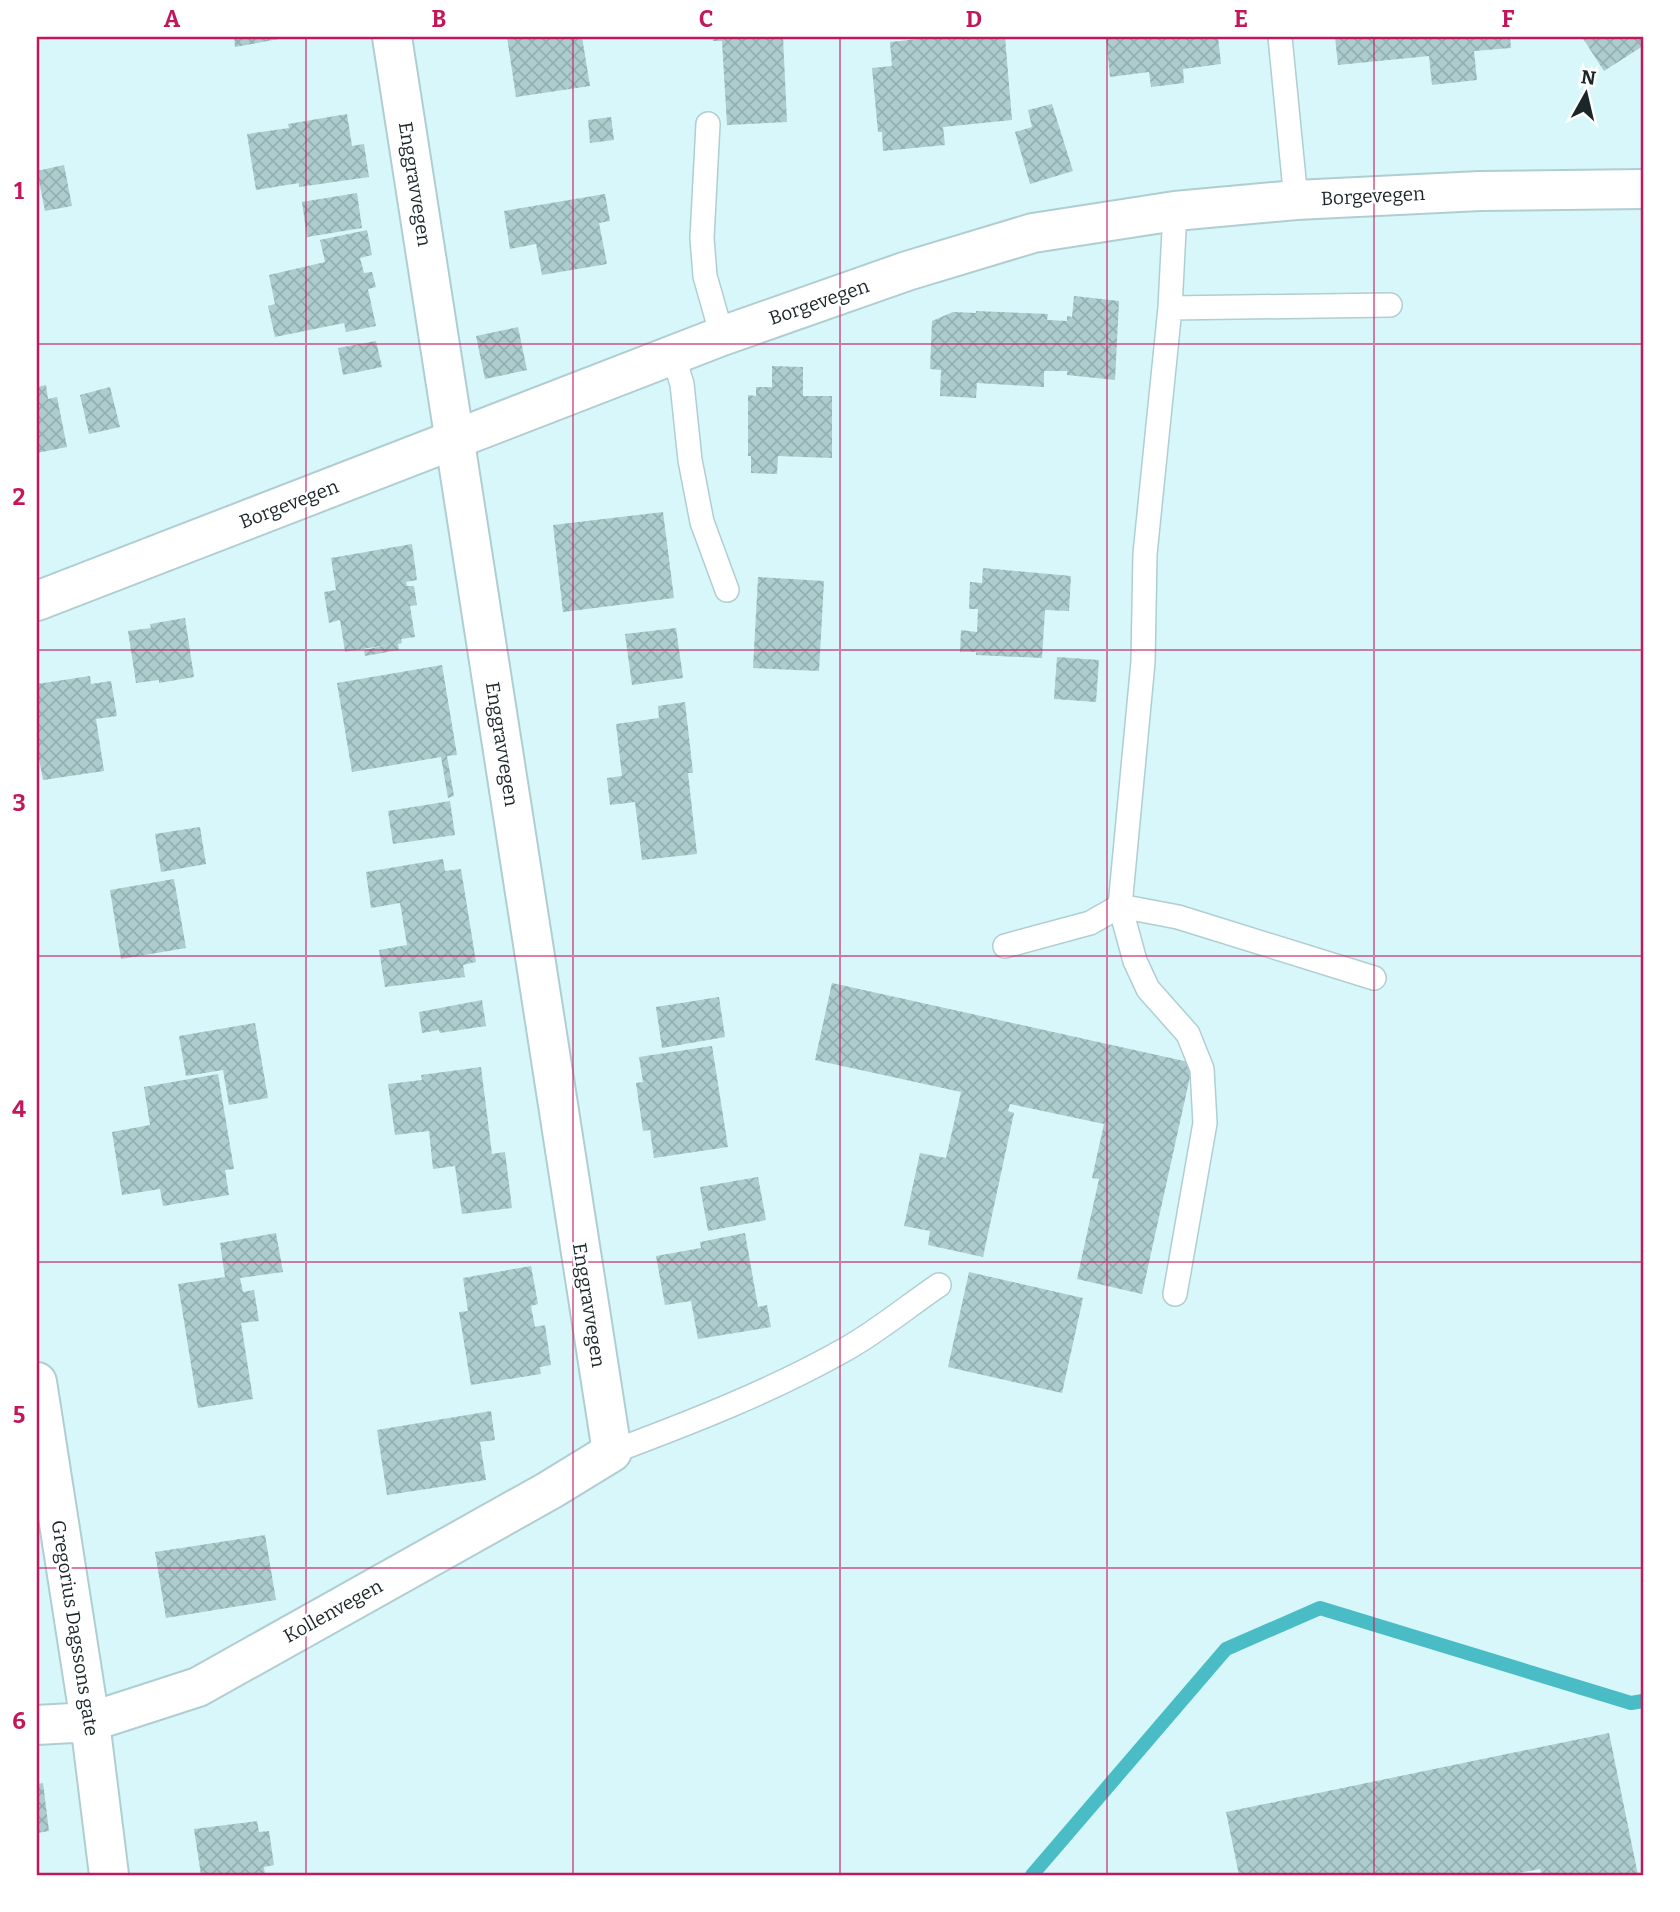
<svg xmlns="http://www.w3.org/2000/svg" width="1680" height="1912" font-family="Bitter,serif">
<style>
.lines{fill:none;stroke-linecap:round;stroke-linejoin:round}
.stream{stroke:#49bcc5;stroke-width:14}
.building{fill:url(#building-cross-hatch)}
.lane-casing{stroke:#b0ced1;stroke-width:26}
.street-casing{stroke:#b0ced1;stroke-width:42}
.secondary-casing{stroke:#b0ced1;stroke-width:42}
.lane{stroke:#fff;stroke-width:23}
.street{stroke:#fff;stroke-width:38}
.secondary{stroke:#fff;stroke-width:38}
.grid{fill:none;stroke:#c2185b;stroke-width:2;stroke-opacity:0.55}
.labels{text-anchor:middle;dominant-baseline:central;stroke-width:5;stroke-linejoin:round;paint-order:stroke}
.street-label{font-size:19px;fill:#1a2627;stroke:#fff}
.neatline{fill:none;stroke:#c2185b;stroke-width:2.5}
.grid-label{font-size:23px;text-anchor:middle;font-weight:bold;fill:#c2185b}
</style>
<defs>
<pattern id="building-cross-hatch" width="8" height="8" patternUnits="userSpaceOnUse" patternTransform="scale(1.75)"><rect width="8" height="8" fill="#adccce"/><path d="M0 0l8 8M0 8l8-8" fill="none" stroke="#94afb1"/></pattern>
</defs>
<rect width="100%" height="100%" fill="#d8f7fa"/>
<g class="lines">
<path class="stream" d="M 1032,1875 L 1226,1649 L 1320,1608 L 1631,1703 L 1643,1701"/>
</g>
<path class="building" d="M 234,37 L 285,37 L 285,38 L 235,47 Z
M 507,37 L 582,37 L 590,86 L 516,97 Z
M 713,37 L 783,37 L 787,122 L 727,125 L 722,41 L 713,41 Z
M 918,37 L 1005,37 L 1012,120 L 943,127 L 945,145 L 883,151 L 882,132 L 878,132 L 872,68 L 892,66 L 890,42 L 918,39 Z
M 1106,37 L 1218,37 L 1221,64 L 1183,69 L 1184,83 L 1151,87 L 1149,72 L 1110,77 Z
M 1335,37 L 1510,37 L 1511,48 L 1474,51 L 1477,80 L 1432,85 L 1429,56 L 1338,65 Z
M 1582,37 L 1643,37 L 1643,46 L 1604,71 Z
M 1052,104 L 1073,171 L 1030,184 L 1015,132 L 1032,127 L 1028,110 Z
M 347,114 L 352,146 L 364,144 L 369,177 L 299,187 L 299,183 L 256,190 L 247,134 L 289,128 L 288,124 Z
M 611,117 L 614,140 L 590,143 L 588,120 Z
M 64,165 L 72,206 L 45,211 L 37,171 Z
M 357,193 L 362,228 L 307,237 L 302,202 Z
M 605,194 L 610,221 L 599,223 L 607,264 L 542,275 L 536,244 L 510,249 L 504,211 Z
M 367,230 L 372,255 L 360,258 L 364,273 L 372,272 L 376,287 L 368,289 L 376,326 L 346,332 L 344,323 L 275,337 L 268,306 L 275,304 L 269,275 L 325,262 L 320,240 Z
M 1074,296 L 1119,301 L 1115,380 L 1067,375 L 1067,371 L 1044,371 L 1044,387 L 977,383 L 976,398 L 940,396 L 941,370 L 930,369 L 932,321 L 953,312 L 976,313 L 976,311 L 1048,314 L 1047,320 L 1067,321 L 1067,316 L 1072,317 Z
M 518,327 L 527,370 L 485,379 L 476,336 Z
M 376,341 L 382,367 L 343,375 L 338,348 Z
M 772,366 L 803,367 L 803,396 L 832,396 L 832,458 L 778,456 L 777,474 L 751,473 L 751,456 L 748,456 L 748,395 L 756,396 L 756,387 L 772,387 Z
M 46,385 L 48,399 L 57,397 L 67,447 L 37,453 L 37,387 Z
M 110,387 L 120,427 L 89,434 L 80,395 Z
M 663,512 L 674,598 L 563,612 L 553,525 Z
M 412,544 L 417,580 L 406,582 L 407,586 L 414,586 L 417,605 L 410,606 L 415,637 L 401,639 L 402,643 L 398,644 L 399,650 L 365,656 L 364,650 L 387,645 L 345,652 L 340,620 L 329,623 L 324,592 L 336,590 L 331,558 Z
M 983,568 L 1071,576 L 1069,611 L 1045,610 L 1042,658 L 976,655 L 976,652 L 960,652 L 961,630 L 977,632 L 978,609 L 969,609 L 970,582 L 982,583 Z
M 758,577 L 824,581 L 819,671 L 753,668 Z
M 185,618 L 194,677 L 159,683 L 159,680 L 136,683 L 128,631 L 151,628 L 150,624 Z
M 676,628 L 683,678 L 632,685 L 625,634 Z
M 1057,657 L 1099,660 L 1096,702 L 1054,699 Z
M 442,665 L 457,755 L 447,756 L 454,796 L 448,798 L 441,757 L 352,772 L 337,683 Z
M 90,676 L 91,684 L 111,681 L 117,716 L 96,719 L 104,771 L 43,780 L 37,748 L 37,684 Z
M 685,702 L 693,773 L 688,773 L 697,854 L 642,860 L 635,802 L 610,805 L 607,778 L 622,776 L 616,724 L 659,718 L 658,706 Z
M 450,801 L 455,835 L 393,844 L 388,811 Z
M 200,827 L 206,864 L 161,872 L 155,834 Z
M 443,859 L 445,871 L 461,869 L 476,962 L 463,965 L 465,977 L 385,987 L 379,950 L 407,945 L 400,903 L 371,908 L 366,872 Z
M 174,879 L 186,948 L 121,959 L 110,890 Z
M 832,983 L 1193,1063 L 1142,1294 L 1077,1279 L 1099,1179 L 1092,1178 L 1104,1124 L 1010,1104 L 1008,1111 L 1014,1113 L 983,1257 L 928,1245 L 930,1231 L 904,1226 L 920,1153 L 946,1158 L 961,1092 L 815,1060 Z
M 719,997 L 725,1037 L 662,1048 L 656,1007 Z
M 482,1000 L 486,1026 L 440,1033 L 439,1030 L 422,1033 L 419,1012 Z
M 255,1023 L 268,1098 L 229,1105 L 223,1070 L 186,1076 L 179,1036 Z
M 712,1046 L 728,1147 L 654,1158 L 650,1130 L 643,1131 L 636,1083 L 643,1082 L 639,1057 Z
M 481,1067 L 492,1154 L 505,1152 L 512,1208 L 462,1214 L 455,1166 L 433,1169 L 429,1131 L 395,1135 L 388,1084 L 422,1080 L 421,1075 Z
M 218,1074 L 234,1169 L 225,1170 L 229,1195 L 163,1206 L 160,1189 L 122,1195 L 112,1132 L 150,1125 L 144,1087 Z
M 758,1177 L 766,1220 L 708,1231 L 700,1187 Z
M 276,1233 L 283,1272 L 240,1278 L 243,1292 L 254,1290 L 259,1321 L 241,1323 L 253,1399 L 198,1408 L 178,1284 L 225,1277 L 220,1243 Z
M 745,1233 L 758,1307 L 767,1305 L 771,1327 L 698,1339 L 691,1301 L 665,1305 L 656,1256 L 701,1248 L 700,1242 Z
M 531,1266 L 538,1304 L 531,1306 L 535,1327 L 545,1325 L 551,1365 L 540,1367 L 541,1374 L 471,1385 L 459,1312 L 468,1311 L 463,1278 Z
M 969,1272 L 1083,1298 L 1062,1393 L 948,1367 Z
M 491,1411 L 495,1440 L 480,1442 L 486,1480 L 387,1495 L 377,1430 Z
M 265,1535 L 276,1600 L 166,1618 L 155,1552 Z
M 1609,1733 L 1638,1875 L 1542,1875 L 1540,1869 L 1508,1875 L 1239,1875 L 1226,1812 Z
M 43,1783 L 49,1831 L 37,1833 L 37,1784 Z
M 257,1821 L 259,1832 L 269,1831 L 274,1865 L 264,1867 L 265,1875 L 201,1875 L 194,1829 Z"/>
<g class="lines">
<g class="lane-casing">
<path id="lane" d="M 1280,37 L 1296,200
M 708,124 L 702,238 L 705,276 L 722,336
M 1175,211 L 1170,308 L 1145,554 L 1143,662 L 1120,906 L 1135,961 L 1148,989 L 1188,1034 L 1202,1069 L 1205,1123 L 1175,1294
M 1170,308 L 1390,305
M 673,355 L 682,384 L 690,460 L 702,522 L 727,590
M 1005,946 L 1090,923 L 1120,906 L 1178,917 L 1374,978
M 612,1452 C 692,1422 772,1391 846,1349 C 878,1331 908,1306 939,1285"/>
</g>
<g class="street-casing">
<path id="street" d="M 37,1382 L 90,1722 L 109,1875
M 37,1725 L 90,1722 L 198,1687 L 550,1490 L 612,1452 L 392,37"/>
</g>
<g class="secondary-casing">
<path id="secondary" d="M 37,601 L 722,336 L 907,271 L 1033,233 L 1175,211 L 1296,200 L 1480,191 L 1643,189"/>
</g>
<use href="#lane" class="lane"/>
<use href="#street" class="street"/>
<use href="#secondary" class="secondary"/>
</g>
<path class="grid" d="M 306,37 L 306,1875M 573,37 L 573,1875M 840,37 L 840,1875M 1107,37 L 1107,1875M 1374,37 L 1374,1875M 37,344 L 1643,344M 37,650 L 1643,650M 37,956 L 1643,956M 37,1262 L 1643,1262M 37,1568 L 1643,1568"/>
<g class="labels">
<g class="street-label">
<text transform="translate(415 184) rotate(81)">Enggravvegen</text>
<text transform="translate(1373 196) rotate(-3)">Borgevegen</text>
<text transform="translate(819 302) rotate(-19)">Borgevegen</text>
<text transform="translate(289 504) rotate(-21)">Borgevegen</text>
<text transform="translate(502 744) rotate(81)">Enggravvegen</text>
<text transform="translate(589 1305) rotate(81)">Enggravvegen</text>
<text transform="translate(333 1611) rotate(-29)">Kollenvegen</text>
<text transform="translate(75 1628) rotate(81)">Gregorius Dagssons gate</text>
</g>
</g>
<rect width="1680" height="1912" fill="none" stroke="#ffffff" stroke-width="77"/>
<g transform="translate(1586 94) rotate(8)" stroke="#ffffff" stroke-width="5" paint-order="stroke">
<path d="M0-5L12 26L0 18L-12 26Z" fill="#1a2627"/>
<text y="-10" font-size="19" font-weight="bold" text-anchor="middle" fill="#1a2627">N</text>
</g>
<rect x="38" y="38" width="1604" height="1836" class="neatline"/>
<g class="grid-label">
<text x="172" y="27">A</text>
<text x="439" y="27">B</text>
<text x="706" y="27">C</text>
<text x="974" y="27">D</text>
<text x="1241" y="27">E</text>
<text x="1508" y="27">F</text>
<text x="19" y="199">1</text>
<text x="19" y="505">2</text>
<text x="19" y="811">3</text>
<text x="19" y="1117">4</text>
<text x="19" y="1423">5</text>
<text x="19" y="1729">6</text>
</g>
</svg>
